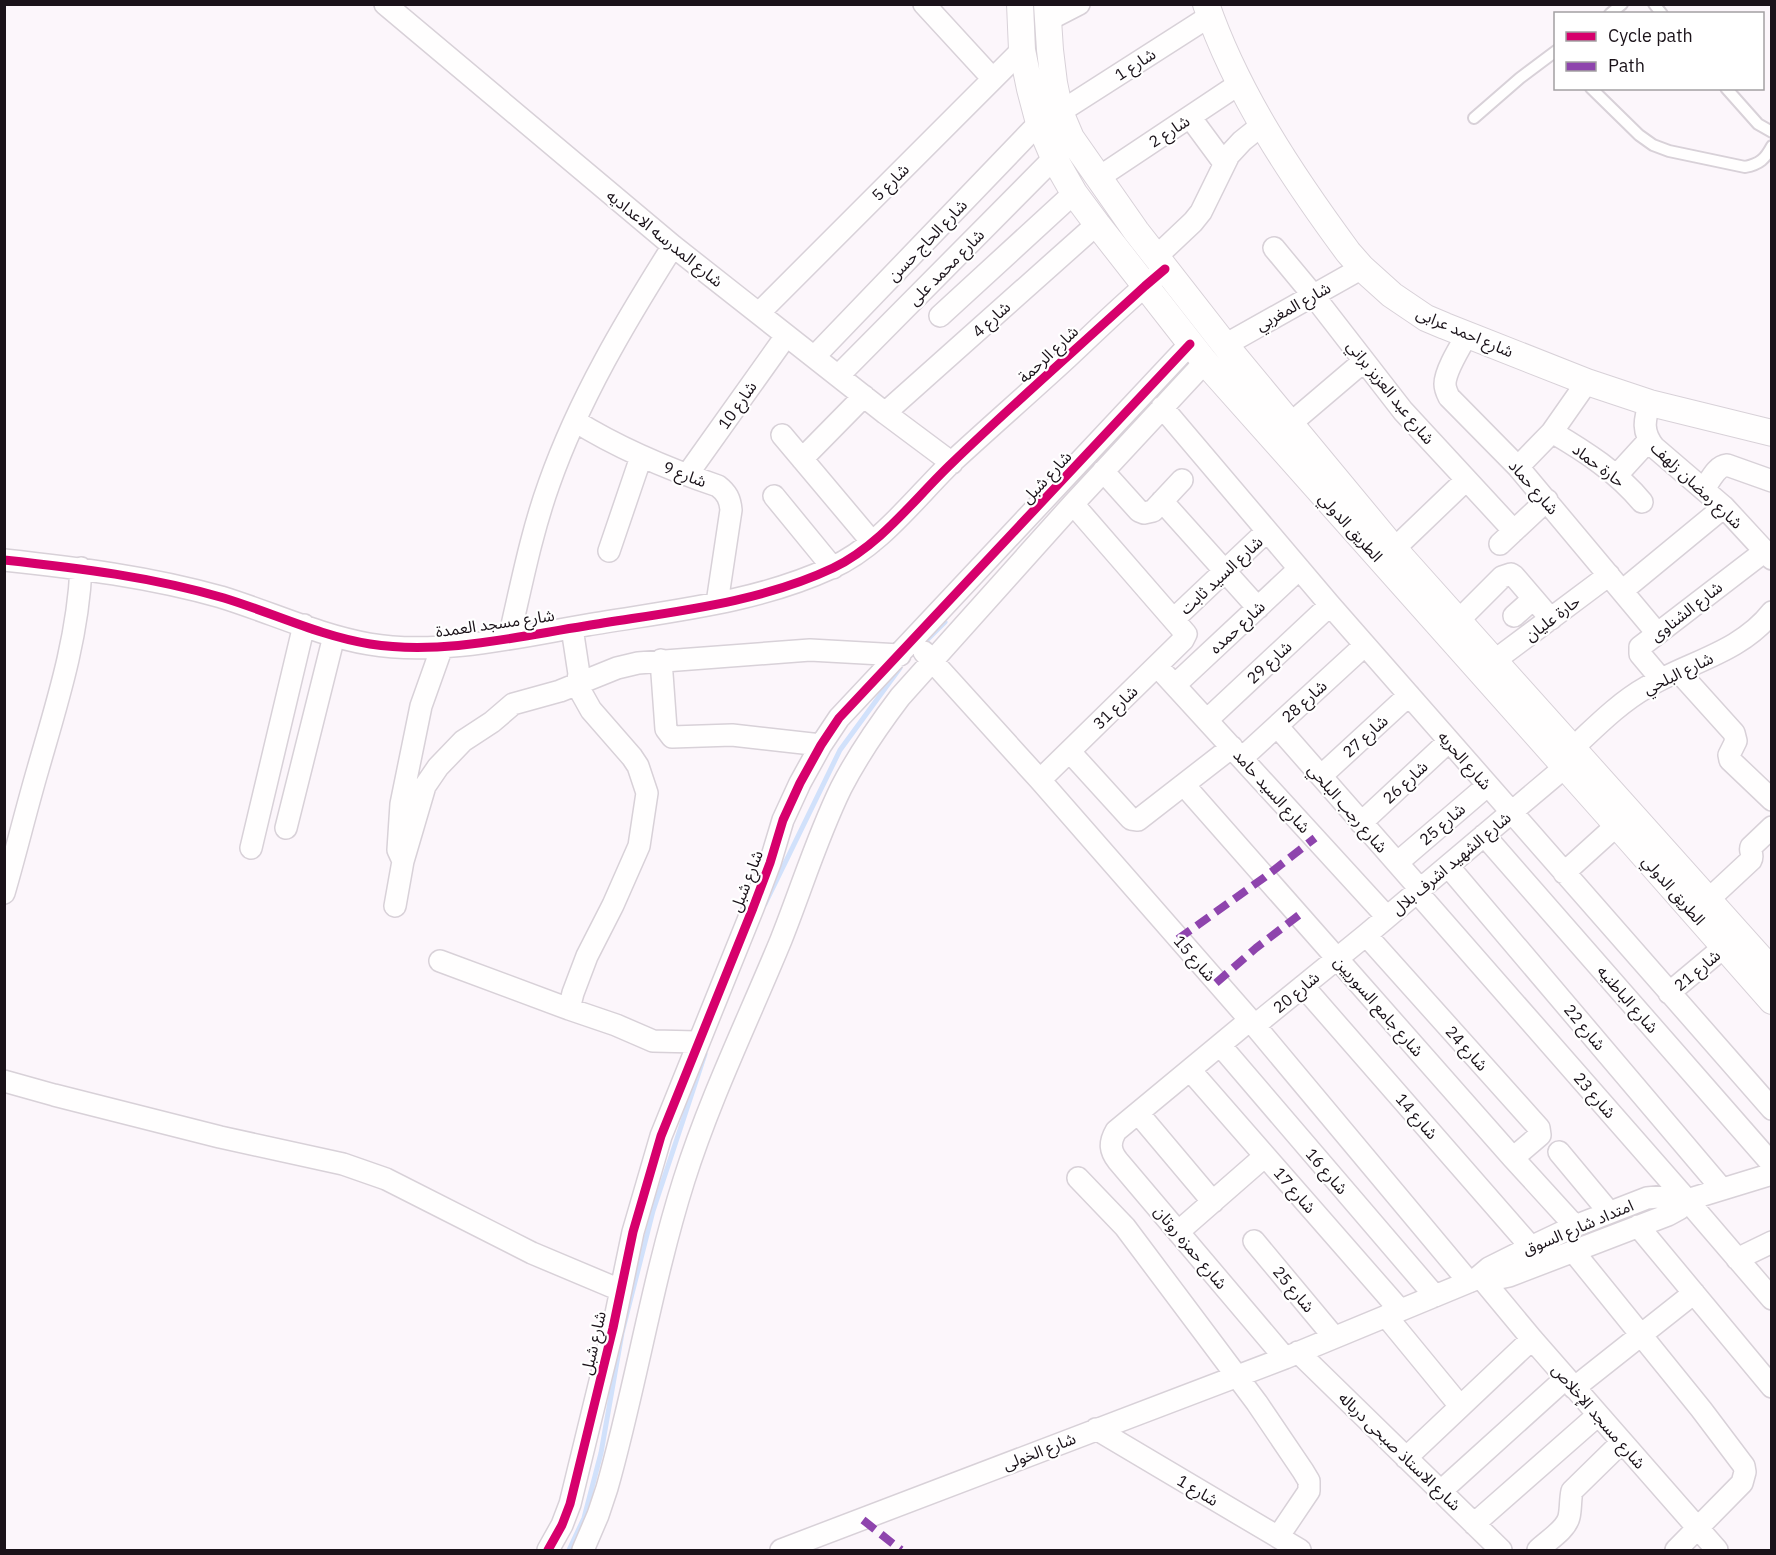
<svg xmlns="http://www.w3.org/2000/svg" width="1776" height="1555" font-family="'IBM Plex Sans','Noto Sans Arabic',sans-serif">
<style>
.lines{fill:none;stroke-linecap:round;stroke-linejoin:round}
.stream{stroke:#d1e1fb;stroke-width:5}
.service-casing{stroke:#d8d1d8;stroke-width:14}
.minor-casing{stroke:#d8d1d8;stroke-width:24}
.tertiary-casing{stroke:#d8d1d8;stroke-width:28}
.service{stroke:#fffefe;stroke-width:10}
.minor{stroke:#fffefe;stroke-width:21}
.tertiary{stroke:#fffefe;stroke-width:26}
.quiet{stroke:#8e44ad;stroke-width:8;stroke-dasharray:15 8;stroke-linecap:butt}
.cycleway-casing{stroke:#fff;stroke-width:13}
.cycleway{stroke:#d6006c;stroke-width:9}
.labels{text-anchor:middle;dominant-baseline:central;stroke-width:4.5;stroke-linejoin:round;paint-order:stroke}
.street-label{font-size:16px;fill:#1a1219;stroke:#fff}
</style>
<rect width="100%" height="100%" fill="#fcf6fb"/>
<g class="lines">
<path class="stream" d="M 923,644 L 945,622
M 765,904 L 840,750 L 900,668
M 569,1550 L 584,1518 L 601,1453 L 622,1333 L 653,1211 L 705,1054"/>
<g class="service-casing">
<path id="service" d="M 1654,4 L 1662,14
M 1610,14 L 1622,4
M 1591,88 L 1639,135 L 1653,145 L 1669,151 L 1745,167 C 1760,164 1765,159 1772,146
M 1726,88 L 1758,124 L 1772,132
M 1474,118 L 1520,78 L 1556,51"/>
</g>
<g class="minor-casing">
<path id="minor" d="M 385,4 L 673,246 L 885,413 L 952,463
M 924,4 L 993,79
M 1048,20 L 1079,4
M 1060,112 L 1210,16
M 1190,117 L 1224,163
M 1098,178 L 1239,84
M 1274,248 L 1313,295 L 1403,411 L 1514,531
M 1156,257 L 1193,222 L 1201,212 L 1229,155 L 1242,141 L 1262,125
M 759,313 L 1022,50
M 940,316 L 1074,193
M 1467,335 C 1460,347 1445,371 1445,384 C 1445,389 1447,393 1449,397 L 1518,467 L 1657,633
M 1225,345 L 1362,268
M 814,357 L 1039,123
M 838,376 L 1054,158
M 1650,403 C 1644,420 1642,432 1654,447 L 1724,507 L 1772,559
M 1162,407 L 1330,605 L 1772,1109
M 885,413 L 1097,224
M 575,421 C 620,449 668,469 718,486 C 727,493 730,499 731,510 L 717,603
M 1290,424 L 1364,361
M 1552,432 C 1586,452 1617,472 1642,502
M 782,435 L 872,542
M 802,459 L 864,396
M 1518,467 L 1552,432 L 1587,382
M 1103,471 L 1139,511 L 1144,513 L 1153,511 L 1182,480
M 687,475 L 786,336
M 1617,475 L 1649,440
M 1704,489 C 1710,481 1716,466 1727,465 L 1772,481
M 774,496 L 833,568
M 1162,501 L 1258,608
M 1500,544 L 1547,500
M 1394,549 L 1466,480
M 609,551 L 641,457
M 4,560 C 78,568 150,577 221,597 C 270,612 318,635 369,644 C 438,656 518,637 587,625 C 669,611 755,603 831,568 C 879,547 915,498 952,462 C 990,427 1029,393 1067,358 C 1097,330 1126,301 1158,275
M 1622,591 L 1724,507
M 1514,616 L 1533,599
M 1174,619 L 1267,531
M 1458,621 L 1502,577 L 1511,574 L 1514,576 L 1551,619
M 572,628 L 579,674 L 577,685 L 591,710 L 632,757 L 638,766 L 647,793 L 639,846 L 613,905 L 587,956 L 573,993 L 569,1009 L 616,1025 L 653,1041 L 698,1042
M 509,638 C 521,587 531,534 549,484 C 579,399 625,322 673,246
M 924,652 L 1040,780 L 1250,1020 L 1469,1282
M 661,660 L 666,729 L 672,737 L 732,735 L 821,745
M 1494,661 L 1609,575
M 1157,666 L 1387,917
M 1679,672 L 1734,733 L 1736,741 L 1729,755 L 1730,760 L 1772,800
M 1661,679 L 1640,654 L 1640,647 L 1765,551
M 1175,685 L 1299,569
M 1207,720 L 1330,605
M 1277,726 L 1420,889
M 1070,752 L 1131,819 L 1138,820 L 1232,747
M 1242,758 L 1365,645
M 1562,758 C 1589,734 1615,705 1647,687 C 1688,662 1740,653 1772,612
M 1321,776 L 1409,695
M 1040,780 L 1183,640 L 1186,634 L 1073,504
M 1184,785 L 1513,1158 L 1575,1226
M 1361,823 L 1449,741
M 286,828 L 334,636
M 1484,835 L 1772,1164
M 251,848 L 304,625
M 403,861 L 425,786 L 438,767 L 463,741 L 492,722 L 513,704 L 560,691 L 617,668 L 638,663 L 810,650 L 900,655
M 1397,863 L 1488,785
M 1448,866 L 1722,1189
M 1564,873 L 1617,825
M 1417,892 L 1687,1200 L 1772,1299
M 4,893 C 16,852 26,810 38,769 C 57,703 78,638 81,568
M 1708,900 L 1751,860 C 1754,855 1749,851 1751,847 L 1772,827
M 395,906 L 403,861 L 398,850 L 401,804 L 421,706 L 442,647
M 1366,935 L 1539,1128 L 1540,1135 L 1513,1158
M 440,961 L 569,1009
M 1303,986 L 1531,1247
M 1669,993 L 1724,947
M 1250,1020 L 1116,1131 C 1109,1143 1110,1151 1118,1161 L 1285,1358
M 1254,1026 L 1366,935 L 1565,767
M 1220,1045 L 1435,1296
M 1190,1070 L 1400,1310
M 4,1081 L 54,1095 L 220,1137 L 343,1164 L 386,1179 L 532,1253 L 620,1290
M 1138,1113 L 1213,1202
M 1559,1152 L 1609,1212
M 1078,1178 L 1125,1227 L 1257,1403 L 1303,1471 L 1309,1481 L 1309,1491 L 1278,1537
M 1638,1226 L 1772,1387
M 1178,1232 L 1265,1156
M 1254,1241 L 1334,1337
M 1573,1251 L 1701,1409 L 1744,1466 L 1745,1472 L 1742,1483 L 1676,1550
M 1737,1259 L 1772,1242
M 1476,1279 L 1490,1280 L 1509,1276 L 1668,1215 L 1679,1209 L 1687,1200 L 1772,1174
M 1483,1280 L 1532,1339 L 1717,1550
M 1386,1316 L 1460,1406
M 1298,1352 L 1501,1550
M 1574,1388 L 1694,1293
M 1096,1429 L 1300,1550
M 1406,1458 L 1532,1339
M 1441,1491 L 1566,1378
M 1474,1524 L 1598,1415
M 548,1550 L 562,1525 L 570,1504 L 613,1328 L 633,1232 L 661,1136 L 753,908 L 770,863 L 783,820 L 800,783 L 821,745 L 839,718 L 1190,344
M 583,1550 L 598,1515 L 607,1488 C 636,1386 652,1281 684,1180 C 710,1098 748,1020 781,940 C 801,890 817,837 841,788 C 858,755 878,726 900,697 L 1073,504 L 1205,362
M 781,1550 L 1285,1358 L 1476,1279 L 1489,1268 L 1531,1247 L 1575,1226 L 1647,1198 L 1667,1196 L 1687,1200
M 1538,1550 C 1547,1541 1566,1530 1569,1517 C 1571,1509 1570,1500 1572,1491 L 1622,1442"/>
</g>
<g class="tertiary-casing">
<path id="tertiary" d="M 1020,4 L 1022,50 L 1030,89 L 1039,123 L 1054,158 L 1074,193 L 1097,224 L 1205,362 L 1617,825 L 1772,1001
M 1047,4 L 1050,50 L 1054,83 L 1060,112 L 1071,138 L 1136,231 L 1225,345 L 1394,549 L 1772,971
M 1206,4 C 1237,94 1292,176 1348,252 L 1362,268 L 1392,295 L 1426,318 L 1445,326 L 1587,382 L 1650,403 L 1772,433"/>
</g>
<use href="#service" class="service"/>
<use href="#minor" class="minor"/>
<use href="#tertiary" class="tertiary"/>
<path class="quiet" d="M 1178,939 L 1265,877 L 1315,838
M 1216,983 L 1256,948 L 1299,915
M 863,1520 L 901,1550"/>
<g class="cycleway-casing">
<path id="cycleway" d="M 4,560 C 79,568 152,577 224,598 C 273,613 320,636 370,644 C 441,655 515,637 585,626 C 668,612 757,604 833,568 C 881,545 915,498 952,463 C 1015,402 1081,345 1145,286 L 1165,269
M 548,1550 L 562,1525 L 570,1504 L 613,1328 L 633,1232 L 661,1136 L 753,908 L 770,863 L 783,820 L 800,783 L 821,745 L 839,718 L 1190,344"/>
</g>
<use href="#cycleway" class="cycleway"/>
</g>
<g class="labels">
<g class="street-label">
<text transform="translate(1135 64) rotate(-33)">شارع 1</text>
<text transform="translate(1169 131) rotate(-33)">شارع 2</text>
<text transform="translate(890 182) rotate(-45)">شارع 5</text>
<text transform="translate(665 238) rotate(39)">شارع المدرسه الاعداديه</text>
<text transform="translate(927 240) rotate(-46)">شارع الحاج حسن</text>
<text transform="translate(946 267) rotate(-45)">شارع محمد على</text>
<text transform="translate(1293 306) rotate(-29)">شارع المغربي</text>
<text transform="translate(991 319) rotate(-42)">شارع 4</text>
<text transform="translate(1465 332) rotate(23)">شارع احمد عرابى</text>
<text transform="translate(1048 354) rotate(-43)">شارع الرحمة</text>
<text transform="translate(1391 392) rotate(51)">شارع عبد العزيز براني</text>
<text transform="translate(737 405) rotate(-55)">شارع 10</text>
<text transform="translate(1599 465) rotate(37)">حارة حماد</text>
<text transform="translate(685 474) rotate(21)">شارع 9</text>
<text transform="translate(1046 477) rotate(-47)">شارع شبل</text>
<text transform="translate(1697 485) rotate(43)">شارع رمضان زلهف</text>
<text transform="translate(1534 487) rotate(49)">شارع حماد</text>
<text transform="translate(1351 527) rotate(48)">الطريق الدولي</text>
<text transform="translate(1221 575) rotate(-43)">شارع السيد ثابت</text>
<text transform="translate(1686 611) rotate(-38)">شارع الشناوى</text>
<text transform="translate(1552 618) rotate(-37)">حارة عليان</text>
<text transform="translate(495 623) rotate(-8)">شارع مسجد العمدة</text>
<text transform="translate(1237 627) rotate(-43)">شارع حمده</text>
<text transform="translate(1269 662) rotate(-43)">شارع 29</text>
<text transform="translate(1678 673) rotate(-26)">شارع البلحي</text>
<text transform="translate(1304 701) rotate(-42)">شارع 28</text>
<text transform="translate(1115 707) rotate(-44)">شارع 31</text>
<text transform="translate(1365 736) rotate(-42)">شارع 27</text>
<text transform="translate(1465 760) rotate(49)">شارع الحريه</text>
<text transform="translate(1405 782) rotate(-43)">شارع 26</text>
<text transform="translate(1272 791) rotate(48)">شارع السيد حامد</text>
<text transform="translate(1348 808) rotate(49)">شارع رجب البلحي</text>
<text transform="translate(1442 824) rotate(-41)">شارع 25</text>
<text transform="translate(1451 863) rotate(-40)">شارع الشهيد اشرف بلال</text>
<text transform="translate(746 881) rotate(-69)">شارع شبل</text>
<text transform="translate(1674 890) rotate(49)">الطريق الدولي</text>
<text transform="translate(1195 958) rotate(49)">شارع 15</text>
<text transform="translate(1697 970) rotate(-40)">شارع 21</text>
<text transform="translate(1296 992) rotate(-40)">شارع 20</text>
<text transform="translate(1628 999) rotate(49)">شارع الباطنيه</text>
<text transform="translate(1379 1006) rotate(49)">شارع جامع السوريين</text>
<text transform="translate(1585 1027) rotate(50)">شارع 22</text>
<text transform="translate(1467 1048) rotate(48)">شارع 24</text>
<text transform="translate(1595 1095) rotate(49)">شارع 23</text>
<text transform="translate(1417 1116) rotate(49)">شارع 14</text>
<text transform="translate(1327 1171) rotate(49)">شارع 16</text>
<text transform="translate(1295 1190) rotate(49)">شارع 17</text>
<text transform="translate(1578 1227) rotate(-23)">امتداد شارع السوق</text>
<text transform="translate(1191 1247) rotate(50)">شارع حمزه روتان</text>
<text transform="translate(1294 1289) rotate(50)">شارع 25</text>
<text transform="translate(593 1343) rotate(-77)">شارع شبل</text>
<text transform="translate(1599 1416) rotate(49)">شارع مسجد الإخلاص</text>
<text transform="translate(1039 1451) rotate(-21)">شارع الخولى</text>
<text transform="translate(1400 1451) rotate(44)">شارع الاستاذ صبحى درباله</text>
<text transform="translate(1198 1490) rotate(31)">شارع 1</text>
</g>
</g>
<rect width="1776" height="1555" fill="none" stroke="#1a1219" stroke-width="12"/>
<rect x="1554" y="12" width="210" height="78" fill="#ffffff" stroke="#a3a0a3" stroke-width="1.5"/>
<rect x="1566" y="32" width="30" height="9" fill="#d6006c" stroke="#a3a0a3" stroke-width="1.5"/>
<text x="1608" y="42" font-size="18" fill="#1a1219">Cycle path</text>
<rect x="1566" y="62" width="30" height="9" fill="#8e44ad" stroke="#a3a0a3" stroke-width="1.5"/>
<text x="1608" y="72" font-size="18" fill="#1a1219">Path</text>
</svg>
